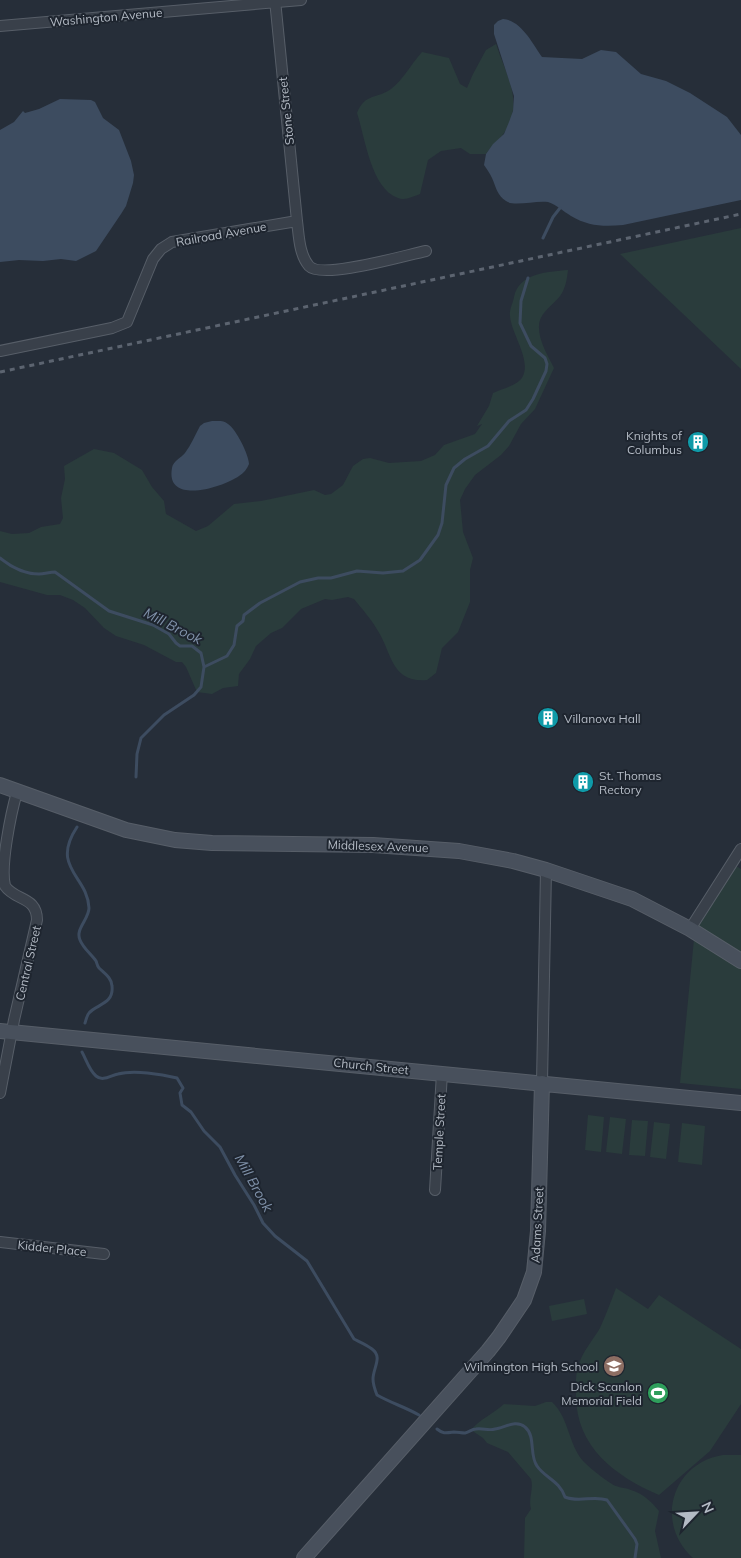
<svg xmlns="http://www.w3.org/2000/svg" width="741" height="1558" font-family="Mulish,sans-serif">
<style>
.green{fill:#2a3c3c}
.water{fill:#3d4c60}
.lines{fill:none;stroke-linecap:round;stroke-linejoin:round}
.stream{stroke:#3d4c60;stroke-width:3}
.street-casing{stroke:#575e68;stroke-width:12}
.secondary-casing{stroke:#575e68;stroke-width:16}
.street{stroke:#39404a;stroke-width:10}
.secondary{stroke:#48505c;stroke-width:14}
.rail{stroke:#5c6470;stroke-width:3;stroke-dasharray:5 5;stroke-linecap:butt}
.labels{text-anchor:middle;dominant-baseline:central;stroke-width:4;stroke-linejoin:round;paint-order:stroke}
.street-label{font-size:12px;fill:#b4bbc5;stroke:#1e252f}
.poi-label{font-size:12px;fill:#b4bbc5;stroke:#1e252f;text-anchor:end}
.water-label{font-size:14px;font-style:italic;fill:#8092aa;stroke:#1e252f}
</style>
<rect width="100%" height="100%" fill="#262e39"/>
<path class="green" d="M 496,44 C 506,75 525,103 504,133 C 499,141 491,146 486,154 L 470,154 L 461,148 L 441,151 L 428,160 L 420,194 C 414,196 405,201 398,198 C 371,189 365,137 357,113 C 365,93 377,99 391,89 C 402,81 412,63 422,52 L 449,58 L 460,84 L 467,88 L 473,74 L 486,50 Z
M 741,228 L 741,369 L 620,254 Z
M 568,270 C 567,278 566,286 562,293 C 555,305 538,312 539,328 C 539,341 548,356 554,368 L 535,409 L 521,424 L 509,446 L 501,455 L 475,475 L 465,489 L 460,500 L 463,532 L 473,558 L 470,570 L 470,602 L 458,632 L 442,648 L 436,673 L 427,680 C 391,683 392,653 378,631 C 372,620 362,609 354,599 L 348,597 L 332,600 L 325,599 L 301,609 L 282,628 L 271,633 L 256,646 L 250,659 L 239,674 L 238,686 L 223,688 L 212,694 L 197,692 L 186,667 L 182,662 L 176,662 L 144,645 L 116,636 L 104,628 L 85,608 L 73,600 L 60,595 L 47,595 L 0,582 L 0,531 L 12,534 L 29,533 L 41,527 L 60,524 L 63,518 L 61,498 L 65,479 L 64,466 L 94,449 L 114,453 L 142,470 L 152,487 L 164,501 L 166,514 L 196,531 L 208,526 L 234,504 L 261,501 L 314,490 L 325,495 L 331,494 L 343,485 L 353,466 L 363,459 L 370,458 L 389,463 L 421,461 L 435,455 L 444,445 L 475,434 L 482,424 L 477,426 L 489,406 L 493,393 C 502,389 519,385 523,376 C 531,359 511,333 510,316 C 509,310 513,303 514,297 C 519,273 547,272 568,270 Z
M 736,866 L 741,869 L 741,954 L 696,927 Z
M 694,939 L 741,969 L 741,1089 L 680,1083 Z
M 588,1115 L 604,1117 L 601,1152 L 585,1150 Z
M 610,1117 L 626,1119 L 622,1154 L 606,1152 Z
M 632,1120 L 648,1121 L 645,1156 L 629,1155 Z
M 654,1122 L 670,1124 L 666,1159 L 650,1157 Z
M 682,1123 L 705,1126 L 702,1165 L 678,1162 Z
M 616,1288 L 648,1309 L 659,1295 L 741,1349 L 741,1404 L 710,1451 L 659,1495 C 615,1476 576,1447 576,1395 C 576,1385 575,1374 579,1364 C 583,1351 593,1340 600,1328 C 606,1315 611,1301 616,1288 Z
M 584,1299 L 587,1314 L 552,1321 L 549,1306 Z
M 546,1402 L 552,1402 C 570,1419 568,1446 585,1463 C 590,1468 610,1484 616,1486 C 621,1488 627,1488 631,1490 C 642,1493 652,1502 659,1511 L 655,1531 L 661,1558 L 524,1558 L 525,1518 L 531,1509 C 528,1499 534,1489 531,1479 L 508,1452 L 487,1443 L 483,1438 L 471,1430 C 480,1419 493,1414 504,1404 L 535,1406 Z
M 723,1455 L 741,1455 L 741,1558 L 693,1558 C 654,1523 672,1463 723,1455 Z"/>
<path class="water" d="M 503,19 C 521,20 533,44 542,57 L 582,59 L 601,50 L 616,52 L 641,74 L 666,81 L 690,93 L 727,117 L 741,135 L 741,200 L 623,225 C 603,227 588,226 571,216 C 563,211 557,205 548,202 C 536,200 514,207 506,201 C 497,195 496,187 492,178 C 490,174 487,169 484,165 L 486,154 L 493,144 L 504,134 L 509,122 L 513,111 L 514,96 L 494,34 L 494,25 L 498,21 Z
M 60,99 L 91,100 L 95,102 L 103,118 L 119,130 L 131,161 L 134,175 L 133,183 L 126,206 L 121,214 L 96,251 L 76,261 L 61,259 L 43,261 L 19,260 L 0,262 L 0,130 L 14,122 L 23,111 L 25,113 L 39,109 Z
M 212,421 C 218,421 224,420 228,424 C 236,429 249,455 249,464 C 247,469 244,473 239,476 C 224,487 165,506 172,468 C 173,461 181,458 185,453 C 191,445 195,435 200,426 L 204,423 Z"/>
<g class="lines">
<path class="stream" d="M 543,238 L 553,217 L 560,208
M 0,558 C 11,567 25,574 39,574 C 44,574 50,572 55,572 L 109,611 L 153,625 L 169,634 L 176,643 L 180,646 L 192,646 L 201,653 L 204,667 L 201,687 L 194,695 L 164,715 L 141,738 L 137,754 L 136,777
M 204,667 L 227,656 L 234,645 L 237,626 L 243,621 L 244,615 L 260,603 L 300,582 L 318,578 L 331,578 L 357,571 L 383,573 L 403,571 L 420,560 L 438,535 L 442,523 L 446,485 L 454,468 L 465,459 L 488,446 L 509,421 L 526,410 L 533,399 L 546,371 L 547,364 L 545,358 L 531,346 L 520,323 L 521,301 L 528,278
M 77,827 C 50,868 88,876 89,908 C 89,919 75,929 80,940 C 83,948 91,954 96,961 C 97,963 97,966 99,968 C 104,973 112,978 112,986 C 114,1004 97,1004 89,1013 C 87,1015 86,1020 85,1023
M 82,1052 C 86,1059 89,1070 96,1076 C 103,1082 111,1075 118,1074 C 134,1070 161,1074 177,1078 L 183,1088 L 180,1093 L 182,1105 L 191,1112 L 204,1131 L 220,1147 L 235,1175 L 254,1205 L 263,1223 L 275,1236 L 307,1261 L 354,1339 C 360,1342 367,1345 372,1349 C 383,1357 373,1368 373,1379 C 373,1384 375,1390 377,1395 C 391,1403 405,1407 419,1415
M 437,1429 C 443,1434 446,1433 454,1432 C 458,1432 461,1433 465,1433 C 469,1432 472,1429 476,1429 C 483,1428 489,1431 495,1429 C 504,1428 516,1419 525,1427 C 536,1436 529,1455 537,1466 C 545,1478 560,1481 565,1497 C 579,1503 593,1495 607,1500 L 635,1539 L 637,1544 L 635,1558"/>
<g class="street-casing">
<path id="street" d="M 275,0 L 297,221 C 299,236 299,254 309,266 C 322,280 406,255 426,251
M 0,26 L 301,0
M 0,351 L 112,328 L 127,322 L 153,259 L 161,249 L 172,242 L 297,221
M 690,929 L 741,849
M 542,1083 L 546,870
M 0,1093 L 14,1020 L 37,920 C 37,896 15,901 5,886 C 0,866 11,813 17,792
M 435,1190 L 442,1073
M 0,1242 L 104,1254"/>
</g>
<g class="secondary-casing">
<path id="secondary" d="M 0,785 L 126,830 L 175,840 L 212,843 L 373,845 L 459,851 L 513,861 L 546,870 L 632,899 L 690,929 L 741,961
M 0,1031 L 741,1103
M 304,1558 L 488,1351 L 499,1337 L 524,1300 L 534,1272 L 538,1231 L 542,1083"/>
</g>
<use href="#street" class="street"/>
<use href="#secondary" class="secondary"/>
<path class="rail" d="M 0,372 L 741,214"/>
</g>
<defs>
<g id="building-disc" transform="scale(1.125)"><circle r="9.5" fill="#0f9aa8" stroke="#1e252f"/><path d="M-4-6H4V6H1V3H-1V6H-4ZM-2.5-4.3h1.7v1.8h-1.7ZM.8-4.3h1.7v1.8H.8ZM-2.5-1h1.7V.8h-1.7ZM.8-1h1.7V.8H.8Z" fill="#fff"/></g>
<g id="school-disc" transform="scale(1.125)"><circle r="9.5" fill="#8d6e63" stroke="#1e252f"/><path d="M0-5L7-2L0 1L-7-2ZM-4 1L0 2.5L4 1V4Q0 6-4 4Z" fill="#fff"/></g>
<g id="stadium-disc" transform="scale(1.125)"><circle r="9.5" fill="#2e9e5b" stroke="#1e252f"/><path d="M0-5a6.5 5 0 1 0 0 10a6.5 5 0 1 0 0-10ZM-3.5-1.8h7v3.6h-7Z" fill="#fff"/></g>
</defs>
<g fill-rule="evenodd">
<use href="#building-disc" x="698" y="442"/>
<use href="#building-disc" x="548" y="718"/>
<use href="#building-disc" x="583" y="782"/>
<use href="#school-disc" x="614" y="1366"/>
<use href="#stadium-disc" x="658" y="1393"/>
</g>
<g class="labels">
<g class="street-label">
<text transform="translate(106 17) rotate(-5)">Washington Avenue</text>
<text transform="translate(286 111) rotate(-96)">Stone Street</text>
<text transform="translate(221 234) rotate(-10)">Railroad Avenue</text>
<text transform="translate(378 846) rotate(2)">Middlesex Avenue</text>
<text transform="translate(28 963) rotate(-77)">Central Street</text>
<text transform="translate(371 1066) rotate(6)">Church Street</text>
<text transform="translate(439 1132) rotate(-87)">Temple Street</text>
<text transform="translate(537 1225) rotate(-87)">Adams Street</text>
<text transform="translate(52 1248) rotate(6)">Kidder Place</text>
</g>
<g class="poi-label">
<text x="682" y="435">Knights of<tspan x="682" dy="14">Columbus</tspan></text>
<text x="564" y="718" text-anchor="start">Villanova Hall</text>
<text x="599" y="775" text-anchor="start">St. Thomas<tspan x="599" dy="14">Rectory</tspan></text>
<text x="598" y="1366">Wilmington High School</text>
<text x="642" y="1386">Dick Scanlon<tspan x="642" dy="14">Memorial Field</tspan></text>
</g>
<g class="water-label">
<text transform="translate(173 626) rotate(27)">Mill Brook</text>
<text transform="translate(254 1183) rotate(61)">Mill Brook</text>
</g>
</g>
<g transform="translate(696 1513) rotate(65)" stroke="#1e252f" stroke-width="4" paint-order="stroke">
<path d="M0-4L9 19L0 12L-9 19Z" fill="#b4bbc5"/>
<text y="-8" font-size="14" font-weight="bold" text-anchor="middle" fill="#b4bbc5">N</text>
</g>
</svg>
